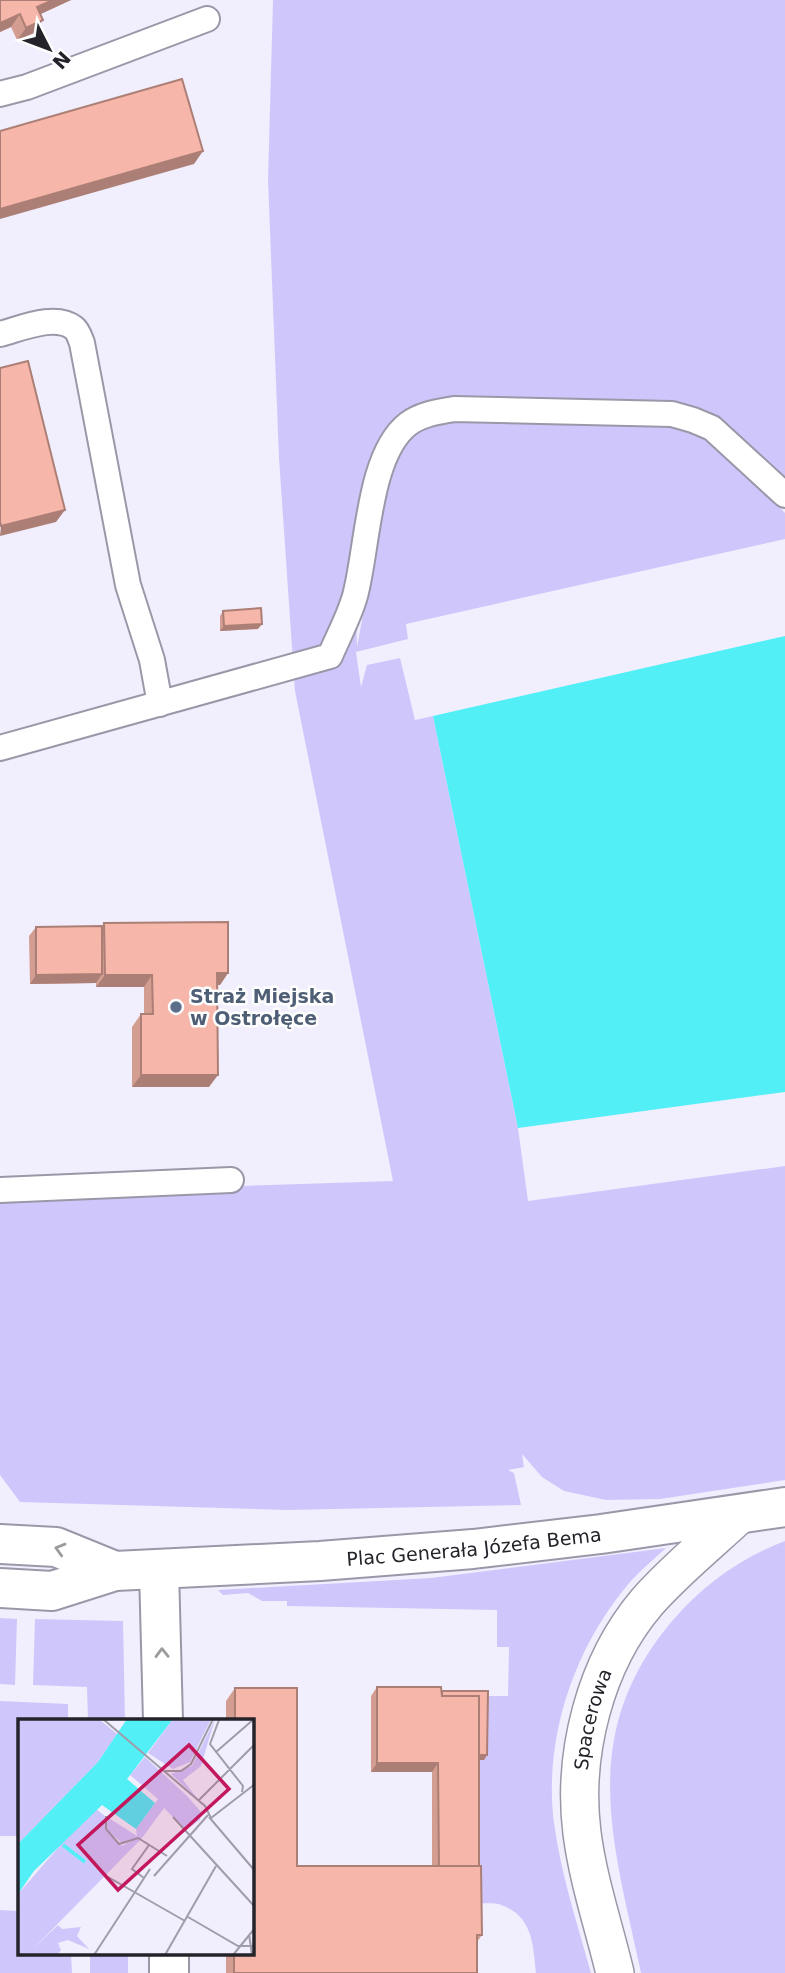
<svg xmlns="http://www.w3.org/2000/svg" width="785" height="1973" font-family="'DejaVu Sans',sans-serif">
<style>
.green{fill:#cfc7fb}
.water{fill:#52eff7}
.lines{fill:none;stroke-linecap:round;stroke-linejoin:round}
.service-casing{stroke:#9a98a8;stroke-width:28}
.pedestrian-casing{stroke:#9a98a8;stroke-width:40}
.minor-casing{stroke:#9a98a8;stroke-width:42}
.tertiary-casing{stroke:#9a98a8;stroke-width:42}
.service{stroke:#fff;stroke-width:24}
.pedestrian{stroke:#fff;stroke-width:37}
.minor{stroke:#fff;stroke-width:38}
.tertiary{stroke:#fff;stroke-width:38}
.wall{fill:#d49d91}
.shaded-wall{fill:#ac7f76}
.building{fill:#f6b6a9;stroke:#ac7f76;stroke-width:2}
.oneway{stroke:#9c9c9f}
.service-dot{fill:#5c6f8a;stroke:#fefefe;stroke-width:2.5}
.labels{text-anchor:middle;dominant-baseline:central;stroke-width:5;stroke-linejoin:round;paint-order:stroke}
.service-label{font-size:19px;font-weight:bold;fill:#4e5e75;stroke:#fefefe;text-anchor:start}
.street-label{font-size:19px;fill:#24232a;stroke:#fefefe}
.inset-river{fill:none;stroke:#52eff7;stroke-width:3.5}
.inset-road{fill:none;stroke:#9f9da9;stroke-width:2}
.view{fill:#c2185b;fill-opacity:0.15;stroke:#c2185b;stroke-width:3.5}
.inset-edge{fill:none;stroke:#24232a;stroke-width:3.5}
</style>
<rect width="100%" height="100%" fill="#f1effd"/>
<path class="green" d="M 273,0 L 785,0 L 785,478 L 715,419 L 462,400 L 381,441 L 371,461 L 354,543 L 357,647 L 389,476 C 405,430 417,426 465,420 L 651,423 L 683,427 L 702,436 L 757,483 L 785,513 L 785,539 L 406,624 L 408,639 L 356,652 L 361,687 L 367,665 L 400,658 L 415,720 L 433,716 L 518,1128 L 528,1201 L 785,1166 L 785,1480 L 660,1499 L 606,1500 L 564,1491 L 542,1477 L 522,1454 L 524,1467 L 508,1470 L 514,1473 L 521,1505 L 288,1510 L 20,1502 L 0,1475 L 0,1194 L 393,1181 L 295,691 L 279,458 L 268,180 Z
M 785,1541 L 785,1973 L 641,1973 C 613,1841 576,1734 673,1620 C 704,1584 741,1558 785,1541 Z
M 666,1548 C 654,1559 642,1569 631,1581 C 575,1645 543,1738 554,1823 C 561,1874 577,1923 591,1973 L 536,1973 C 533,1945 533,1916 501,1905 C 493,1902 481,1904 473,1904 L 473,1760 L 484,1760 L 484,1696 L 508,1696 L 509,1647 L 497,1647 L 497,1610 L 287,1606 L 287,1601 L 262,1601 L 248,1593 L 223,1595 L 218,1590 L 431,1578 Z
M 0,1618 L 17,1619 L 15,1685 L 0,1684 Z
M 35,1619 L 123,1621 L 125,1721 L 88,1721 L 87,1687 L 33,1685 Z
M 0,1701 L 68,1704 L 68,1721 L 19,1721 L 19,1836 L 0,1836 Z
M 0,1910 L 19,1911 L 19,1954 L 71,1954 L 72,1973 L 0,1973 Z
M 90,1954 L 128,1954 L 128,1973 L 90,1973 Z"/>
<path class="water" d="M 785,636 L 785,1092 L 518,1128 L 433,716 Z"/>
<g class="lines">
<g class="service-casing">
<path id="service" d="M 0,94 L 27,87 L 207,19
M 0,334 C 20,329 55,313 74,328 C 78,331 80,338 82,343 L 128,585 L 152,660 L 160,704
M 0,748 L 330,656 C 338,637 349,617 355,596 C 368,548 368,455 408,424 C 421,414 438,412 454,409 L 672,414 L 693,420 L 712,428 L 785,495
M 0,1190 L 231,1180"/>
</g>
<g class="pedestrian-casing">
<g id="pedestrian">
<path id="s1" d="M 615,1973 C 604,1927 588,1880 582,1833 C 572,1754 595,1663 647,1602 C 675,1570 709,1543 740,1514"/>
</g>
</g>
<g class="minor-casing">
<path id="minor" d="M 159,1570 L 163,1721
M 169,1954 L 169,1973"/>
</g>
<g class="tertiary-casing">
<g id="tertiary">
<path d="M 0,1544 L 56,1547 L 115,1571"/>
<path id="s2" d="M 0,1588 L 52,1591 L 115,1571 L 320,1561 L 473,1549 L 601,1534 L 785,1507"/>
</g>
</g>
<use href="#service" class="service"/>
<use href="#pedestrian" class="pedestrian"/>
<use href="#minor" class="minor"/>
<use href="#tertiary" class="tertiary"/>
</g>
<path class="wall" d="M 0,0 L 71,0 L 40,14 L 34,33 L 17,40 L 11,27 L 0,32 Z
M 223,611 L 258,629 L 220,631 L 220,616 Z
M 104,923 L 228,973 L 220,985 L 217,985 L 209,1087 L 132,1087 L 132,1027 L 141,1014 L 144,1014 L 144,987 L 96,987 L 96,983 L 30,984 L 29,936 L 36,927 L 102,927 Z
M 377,1687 L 441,1687 L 442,1691 L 488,1691 L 487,1755 L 484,1760 L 479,1760 L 479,1866 L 481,1866 L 482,1935 L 477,1942 L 477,1973 L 226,1973 L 226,1954 L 252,1954 L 252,1721 L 226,1721 L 226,1701 L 235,1688 L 297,1688 L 297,1866 L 432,1866 L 432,1772 L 371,1772 L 371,1696 Z"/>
<path class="shaded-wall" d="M 53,0 L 71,0 L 28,20 L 37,7 Z
M 20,14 L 11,27 L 0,32 L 0,23 Z
M 43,20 L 34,33 L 17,40 L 26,28 Z
M 203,151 L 194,164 L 0,219 L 0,209 Z
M 65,510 L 56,522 L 0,536 L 1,526 Z
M 262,624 L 258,629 L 220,631 L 224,626 Z
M 217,973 L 228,973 L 220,985 L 208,985 Z
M 102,974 L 96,983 L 30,984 L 36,975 Z
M 105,975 L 152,975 L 144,987 L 96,987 Z
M 141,1075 L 218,1075 L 209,1087 L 132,1087 Z
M 476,1755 L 487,1755 L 484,1760 L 473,1760 Z
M 377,1763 L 438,1763 L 432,1772 L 371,1772 Z"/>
<path class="building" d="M 0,0 L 53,0 L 37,7 L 43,20 L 26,28 L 20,14 L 0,23 Z
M 182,79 L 203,151 L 0,209 L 0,131 Z
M 28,361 L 65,510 L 1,526 L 0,522 L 0,368 Z
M 261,608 L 262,624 L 224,626 L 223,611 Z
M 228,922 L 228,973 L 217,973 L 218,1075 L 141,1075 L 141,1014 L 153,1014 L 152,975 L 105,975 L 104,923 Z
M 102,926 L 102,974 L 36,975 L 36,927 Z
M 377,1687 L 441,1687 L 442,1696 L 479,1696 L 479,1866 L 439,1866 L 438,1763 L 377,1763 Z
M 235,1688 L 297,1688 L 297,1866 L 481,1866 L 482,1935 L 477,1935 L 477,1973 L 234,1973 L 234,1954 L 252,1954 L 252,1721 L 235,1721 Z
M 442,1691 L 488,1691 L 487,1755 L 479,1755 L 479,1696 L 442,1696 Z"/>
<defs><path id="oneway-chevron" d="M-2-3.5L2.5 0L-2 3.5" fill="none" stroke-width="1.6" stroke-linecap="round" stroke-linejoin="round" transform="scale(1.75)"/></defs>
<g class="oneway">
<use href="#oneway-chevron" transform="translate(60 1549) rotate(-164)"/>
<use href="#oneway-chevron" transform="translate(162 1653) rotate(-91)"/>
</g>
<circle class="service-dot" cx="176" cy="1007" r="7"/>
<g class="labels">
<g class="service-label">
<text x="190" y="996">Straż Miejska<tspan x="190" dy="22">w Ostrołęce</tspan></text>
</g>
<g class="street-label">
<text stroke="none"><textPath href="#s2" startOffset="478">Plac Generała Józefa Bema</textPath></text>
<text stroke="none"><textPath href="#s1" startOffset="259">Spacerowa</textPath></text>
</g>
</g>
<g transform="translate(18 1719)">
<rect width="236" height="236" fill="#f1effd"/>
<path d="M 0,0 L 81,0 L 99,15 L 80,43 L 0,125 ZM 155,0 L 193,0 L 172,43 L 155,50 L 130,34 ZM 197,0 L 183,47 L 165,61 L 178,78 L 153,55 L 174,47 ZM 127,38 L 170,78 L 183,93 L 182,101 L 168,111 L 146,89 L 124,119 L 15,230 L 40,206 L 44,210 L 63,208 L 59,217 L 71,230 L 50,221 L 40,224 L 43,231 L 39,236 L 0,236 L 0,175 L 59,107 L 78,90 L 87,97 L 87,110 L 104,127 L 112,123 L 105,125 L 89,111 L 89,98 L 119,117 L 118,110 L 140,80 L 112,56 Z" fill="#cfc7fb"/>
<path d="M 109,0 L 155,0 L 109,60 L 137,84 L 118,110 L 84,86 L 16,152 L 0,175 L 0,125 L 80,43 Z" fill="#52eff7"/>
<path class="inset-river" d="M 45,126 L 67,143"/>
<path class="inset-road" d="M 85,0 L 187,87 L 193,99M 201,1 L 192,25 L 225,67 L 224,73M 198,33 L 236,0M 147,52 L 163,52 L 173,45 L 195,0M 180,82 L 237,25M 88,97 L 88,110 L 101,125 L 120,119 L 149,137M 155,98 L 237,188M 191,98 L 237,152M 193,99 L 237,65M 136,157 L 190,96M 90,158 L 167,202M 126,159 L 114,150 L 131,126M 170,198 L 220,227 L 237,227M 231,215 L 234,236M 76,236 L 132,150M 147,236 L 198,147M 215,236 L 237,209"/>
<path class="view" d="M 171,26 L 211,70 L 100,171 L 60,126 Z"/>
<rect width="236" height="236" class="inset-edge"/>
</g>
<g transform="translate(49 49) rotate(132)" stroke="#fefefe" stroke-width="5" paint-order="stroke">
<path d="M0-5L12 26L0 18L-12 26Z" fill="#24232a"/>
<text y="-10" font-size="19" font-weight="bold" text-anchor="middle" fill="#24232a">N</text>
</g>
</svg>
